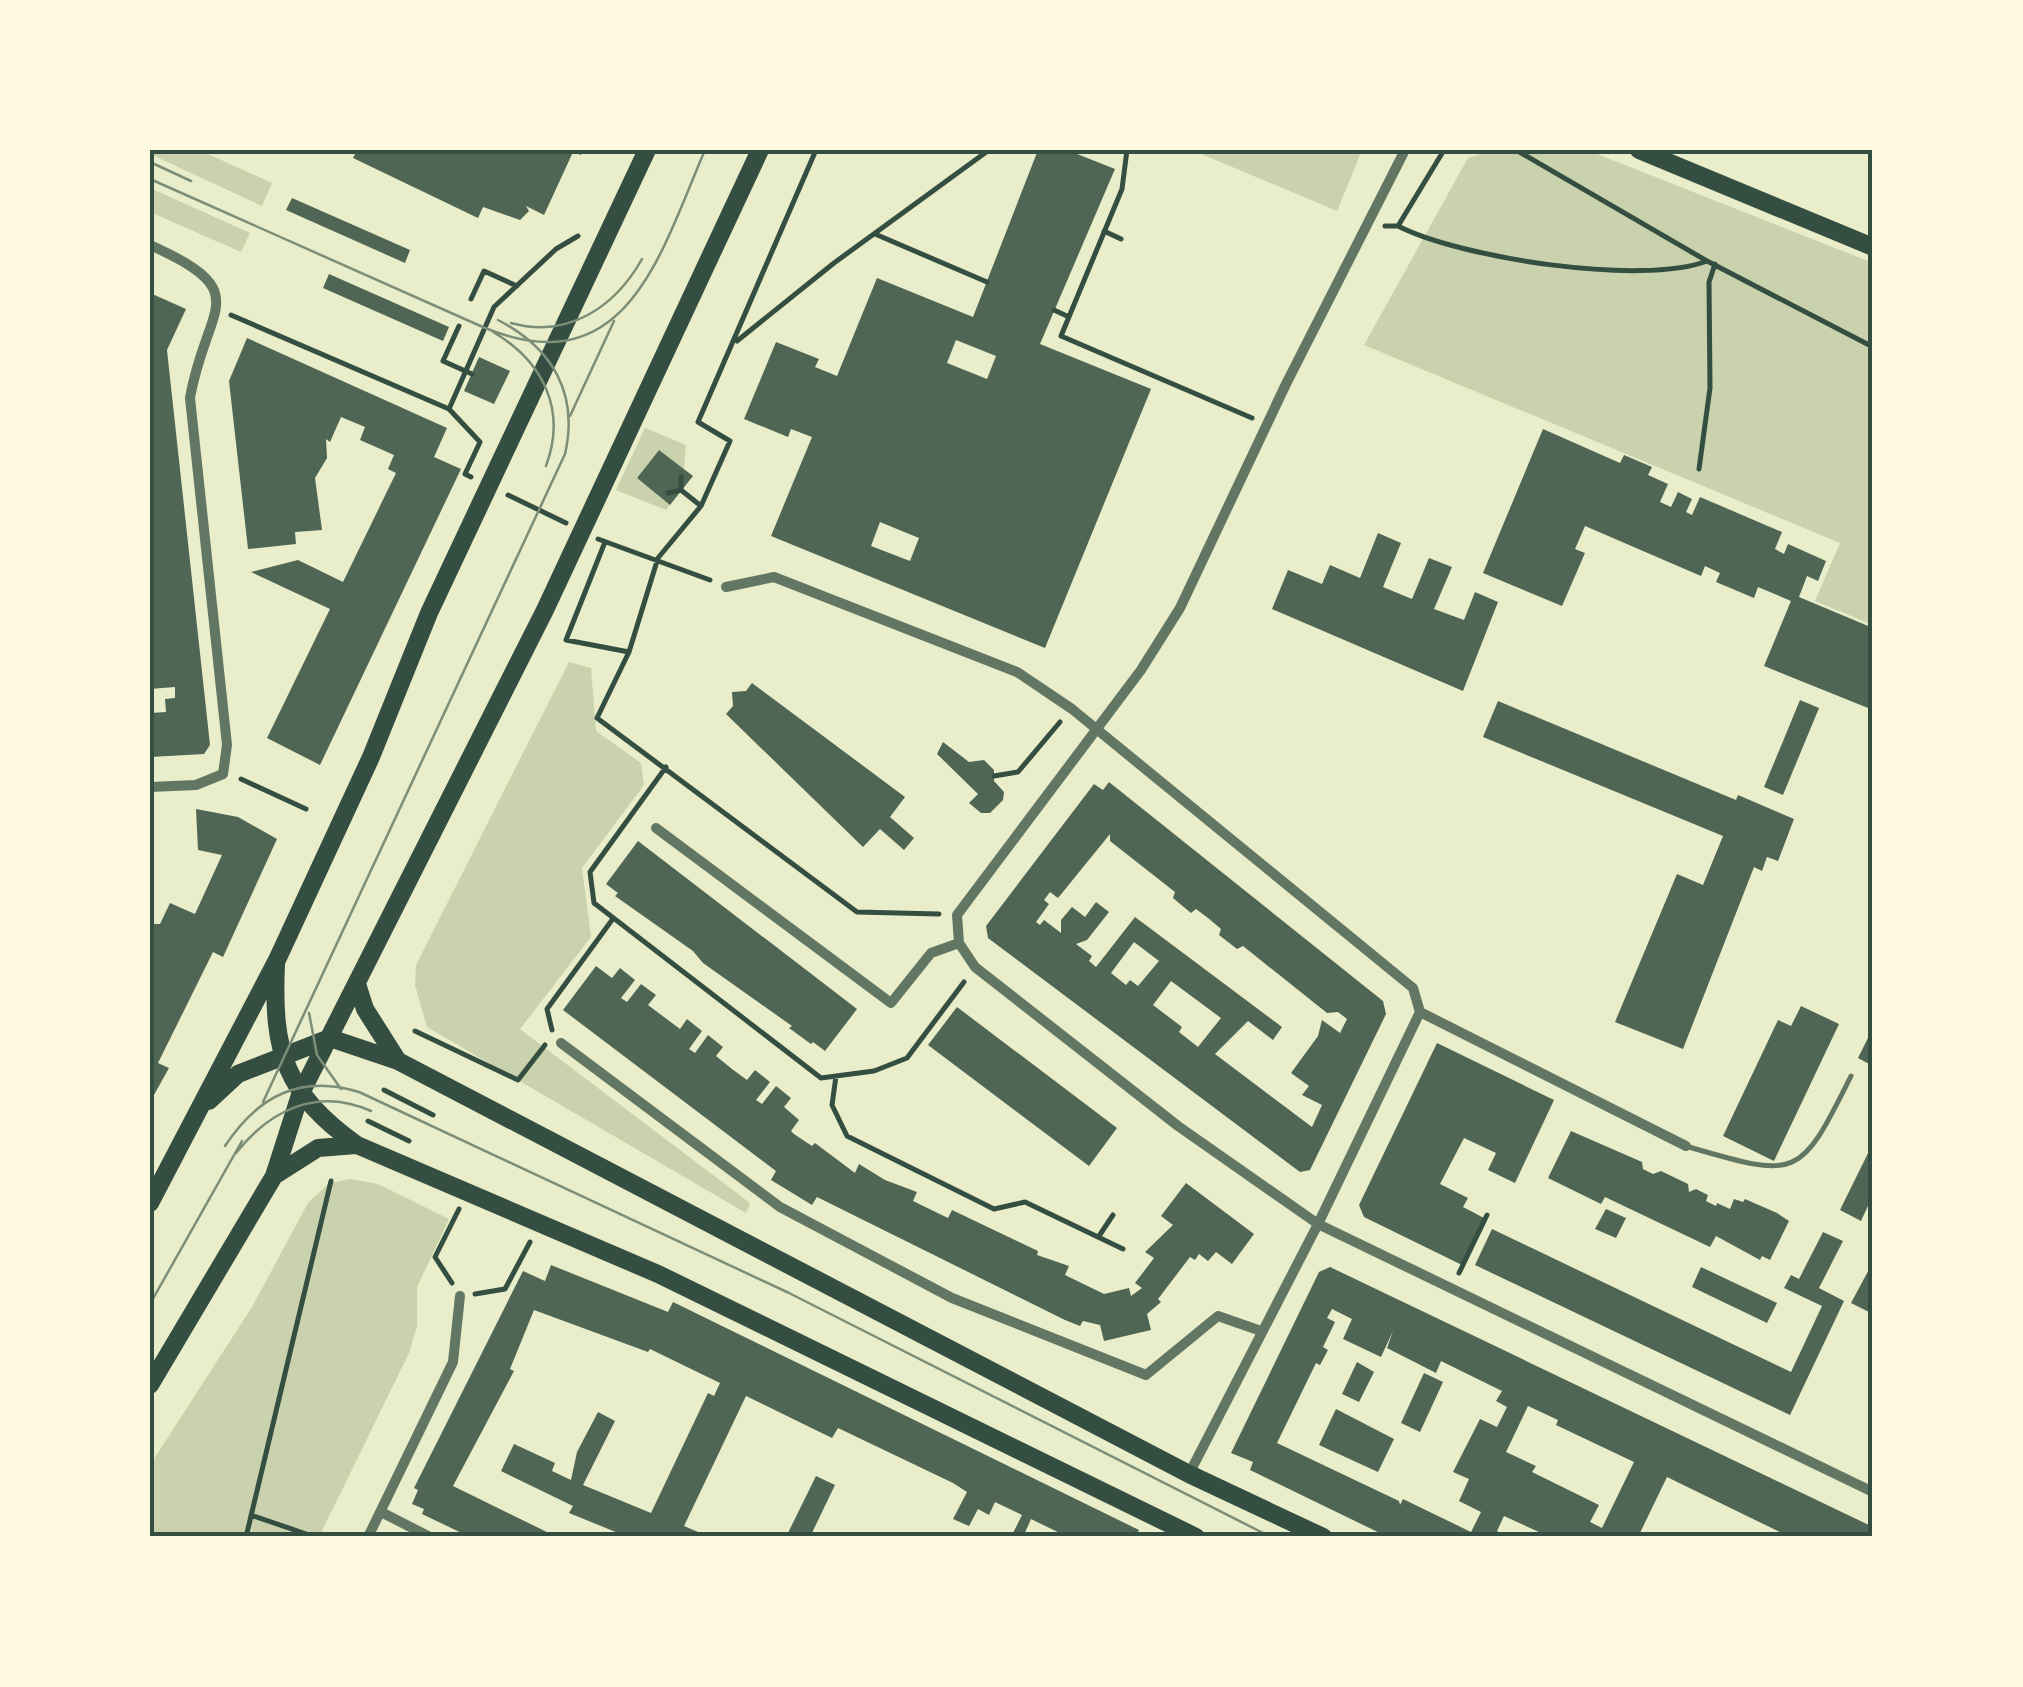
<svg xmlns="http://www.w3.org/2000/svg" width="2023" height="1687" font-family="Rubik,sans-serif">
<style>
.green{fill:#cad2ad}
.building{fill:#4f6655;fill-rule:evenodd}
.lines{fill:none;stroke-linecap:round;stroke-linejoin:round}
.path{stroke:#344e41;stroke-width:5}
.service{stroke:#617663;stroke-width:5}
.minor{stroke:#617663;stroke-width:10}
.primary{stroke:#344e41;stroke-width:18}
.tram{stroke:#7c8e77;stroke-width:2.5}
.neatline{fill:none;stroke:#344e41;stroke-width:4}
</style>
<rect width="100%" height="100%" fill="#e9edc9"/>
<path class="green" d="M 150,150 L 199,150 L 272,183 L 262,206 L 150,154 Z
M 1192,150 L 1362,150 L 1337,211 Z
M 1493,150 L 1587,150 L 1873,263 L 1873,625 L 1815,601 L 1840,543 L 1364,345 L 1468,158 Z
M 150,188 L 250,233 L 241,252 L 150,212 Z
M 645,428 L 686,445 L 684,469 L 659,450 L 637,478 L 670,505 L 666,510 L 616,490 Z
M 569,662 L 591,668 L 596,731 L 641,763 L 644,785 L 582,868 L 591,937 L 520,1029 L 750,1203 L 746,1213 L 427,1027 L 415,985 L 416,965 Z
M 349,1179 L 378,1184 L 449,1219 L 417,1287 L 417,1326 L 409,1353 L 319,1537 L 150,1537 L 150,1465 L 252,1307 L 308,1203 L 328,1184 Z"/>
<path class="building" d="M 357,150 L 584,150 L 581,155 L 573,152 L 544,215 L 526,206 L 529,211 L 520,220 L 483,207 L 478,218 L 353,158 Z
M 1038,150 L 1067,150 L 1115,169 L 1040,344 L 1151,389 L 1045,648 L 771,536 L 812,437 L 791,429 L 788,437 L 744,419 L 776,342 L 819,359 L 815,367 L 837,376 L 877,278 L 973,317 ZM 956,340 L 996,356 L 987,379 L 947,363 ZM 880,522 L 919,538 L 910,561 L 871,546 Z
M 292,198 L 410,250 L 405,263 L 286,210 Z
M 329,274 L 449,327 L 443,341 L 323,288 Z
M 150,293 L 186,309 L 167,350 L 210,745 L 204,754 L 150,757 L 150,713 L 166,712 L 165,699 L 175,698 L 175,687 L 150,689 Z
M 247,338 L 447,428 L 434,457 L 461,469 L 320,765 L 267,738 L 330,609 L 251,572 L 298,560 L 343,582 L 396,473 L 388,469 L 394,455 L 360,440 L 365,427 L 341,417 L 330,442 L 326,439 L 327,458 L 315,478 L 322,530 L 295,532 L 296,544 L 248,549 L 229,381 Z
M 479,357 L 510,371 L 494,404 L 464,391 Z
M 1543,429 L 1620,463 L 1624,455 L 1652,467 L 1648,475 L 1668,484 L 1660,502 L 1671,507 L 1678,492 L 1692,499 L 1686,512 L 1692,515 L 1700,497 L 1782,532 L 1775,549 L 1784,554 L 1788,544 L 1826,561 L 1818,581 L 1807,576 L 1799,597 L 1873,628 L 1873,710 L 1764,666 L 1793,596 L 1791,601 L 1758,587 L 1754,598 L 1716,582 L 1720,573 L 1705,566 L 1701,576 L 1585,526 L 1575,549 L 1585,553 L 1562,606 L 1483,573 Z
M 659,450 L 693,476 L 670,505 L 637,478 Z
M 1378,533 L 1401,543 L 1383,587 L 1412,599 L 1429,558 L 1452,567 L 1434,609 L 1464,620 L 1475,592 L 1498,602 L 1463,691 L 1272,609 L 1288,570 L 1322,584 L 1330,565 L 1360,578 Z
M 752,683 L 905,797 L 890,817 L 914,838 L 904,850 L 880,829 L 863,847 L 726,714 L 733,706 L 732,692 L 746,691 Z
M 1800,700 L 1819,708 L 1783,795 L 1764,787 Z
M 1498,701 L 1736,800 L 1738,795 L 1794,819 L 1778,861 L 1767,857 L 1762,871 L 1754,867 L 1683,1049 L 1615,1022 L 1677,874 L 1703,885 L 1723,836 L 1483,737 Z
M 943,742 L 969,762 L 984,760 L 994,770 L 994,781 L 1004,792 L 1003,800 L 990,813 L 981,813 L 969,803 L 978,794 L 937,754 Z
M 1109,782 L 1383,1001 L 1386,1014 L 1310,1170 L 1300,1172 L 988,938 L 986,926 L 1094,784 L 1103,790 ZM 1110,834 L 1110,841 L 1175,892 L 1173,898 L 1191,913 L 1196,909 L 1208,918 L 1221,929 L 1219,935 L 1237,949 L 1243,946 L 1327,1013 L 1338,1012 L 1347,1019 L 1340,1033 L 1322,1020 L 1318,1036 L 1291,1073 L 1309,1086 L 1302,1095 L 1322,1105 L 1312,1127 L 1215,1054 L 1248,1021 L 1273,1040 L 1282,1027 L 1135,917 L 1096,967 L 1089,961 L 1092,956 L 1076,944 L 1087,940 L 1109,912 L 1096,902 L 1085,917 L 1072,907 L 1061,920 L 1061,933 L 1044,920 L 1040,925 L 1036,922 L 1049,904 L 1044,900 L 1050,892 L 1058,898 ZM 1134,942 L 1159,961 L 1138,986 L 1130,980 L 1126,985 L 1111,973 ZM 1171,981 L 1221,1018 L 1198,1047 L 1179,1032 L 1182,1027 L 1153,1005 Z
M 196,809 L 238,817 L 277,839 L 223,957 L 213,952 L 158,1063 L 169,1068 L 150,1102 L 150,924 L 160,924 L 170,903 L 195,914 L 222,855 L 198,850 Z
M 638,841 L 857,1009 L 825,1051 L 813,1042 L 811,1044 L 789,1028 L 792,1026 L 703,963 L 693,951 L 615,896 L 618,893 L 606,884 Z
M 596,966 L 612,978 L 620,968 L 635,980 L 621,998 L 627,1002 L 641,984 L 656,995 L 648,1005 L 680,1029 L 687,1019 L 702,1031 L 689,1049 L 695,1053 L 708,1035 L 723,1047 L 716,1056 L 732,1069 L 747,1080 L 755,1070 L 770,1082 L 756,1100 L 762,1104 L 776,1086 L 791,1098 L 784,1107 L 799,1120 L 791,1131 L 794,1134 L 812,1146 L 815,1143 L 855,1173 L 859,1164 L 885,1180 L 917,1192 L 913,1201 L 948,1218 L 952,1210 L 1038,1251 L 1037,1255 L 1069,1266 L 1065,1275 L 1104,1294 L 1129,1288 L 1131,1296 L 1142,1288 L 1135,1283 L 1154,1258 L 1145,1252 L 1173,1225 L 1161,1216 L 1186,1183 L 1254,1234 L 1232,1264 L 1216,1252 L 1208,1261 L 1199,1254 L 1195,1260 L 1190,1257 L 1158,1299 L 1161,1302 L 1147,1314 L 1151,1330 L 1104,1341 L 1100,1325 L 1083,1321 L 1080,1326 L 1065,1320 L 817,1197 L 812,1205 L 771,1180 L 776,1171 L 563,1010 Z
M 1801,1006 L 1839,1024 L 1774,1161 L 1723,1136 L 1778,1020 L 1791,1026 Z
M 957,1007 L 1117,1128 L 1089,1166 L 928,1045 Z
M 1868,1038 L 1873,1040 L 1873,1066 L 1858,1058 Z
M 1437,1043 L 1554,1100 L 1515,1183 L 1488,1170 L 1496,1153 L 1464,1138 L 1440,1184 L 1468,1198 L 1463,1207 L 1484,1218 L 1462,1265 L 1364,1217 L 1359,1205 Z
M 1571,1131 L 1642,1162 L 1643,1169 L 1653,1174 L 1661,1171 L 1688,1184 L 1689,1192 L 1696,1189 L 1708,1195 L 1706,1201 L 1716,1206 L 1717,1203 L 1730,1209 L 1734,1199 L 1743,1202 L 1745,1199 L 1777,1213 L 1789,1221 L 1770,1260 L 1762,1256 L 1760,1260 L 1716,1236 L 1710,1247 L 1605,1197 L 1601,1204 L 1548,1178 Z
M 1873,1143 L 1873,1195 L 1861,1221 L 1840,1210 Z
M 1606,1209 L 1626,1218 L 1616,1238 L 1595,1229 Z
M 1492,1229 L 1791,1372 L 1822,1306 L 1784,1288 L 1791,1275 L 1799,1279 L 1823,1232 L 1843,1241 L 1819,1288 L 1844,1301 L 1790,1415 L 1475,1265 Z
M 1873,1262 L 1873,1310 L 1871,1313 L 1851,1303 Z
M 551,1265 L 668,1312 L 673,1302 L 1139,1530 L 1136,1537 L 1068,1537 L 1031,1519 L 1023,1537 L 1005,1537 L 1013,1533 L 1022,1515 L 995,1502 L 989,1515 L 978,1509 L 969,1526 L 953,1519 L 967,1492 L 953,1483 L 838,1428 L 832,1438 L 746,1396 L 684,1526 L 710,1537 L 628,1537 L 569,1513 L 573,1506 L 501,1471 L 514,1444 L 555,1463 L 552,1471 L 571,1480 L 577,1452 L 598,1412 L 615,1421 L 583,1485 L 651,1513 L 708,1393 L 714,1396 L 720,1383 L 650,1349 L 648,1352 L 534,1310 L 510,1369 L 514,1371 L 453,1486 L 557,1537 L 470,1537 L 422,1514 L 424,1509 L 412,1504 L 418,1490 L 414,1488 L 523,1271 L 545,1281 Z
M 1330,1267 L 1873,1527 L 1873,1537 L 1790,1537 L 1667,1477 L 1638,1537 L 1550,1537 L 1504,1516 L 1497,1531 L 1508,1537 L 1388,1537 L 1250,1470 L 1253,1462 L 1231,1453 L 1319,1272 ZM 1332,1309 L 1352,1319 L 1343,1339 L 1381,1357 L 1393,1331 L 1387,1348 L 1436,1373 L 1441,1361 L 1502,1391 L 1496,1401 L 1507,1407 L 1497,1427 L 1480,1419 L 1453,1472 L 1469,1479 L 1459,1501 L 1481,1512 L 1471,1532 L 1403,1499 L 1400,1505 L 1399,1501 L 1277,1443 L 1316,1363 L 1320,1365 L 1328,1350 L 1323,1347 L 1335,1322 L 1327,1318 ZM 1528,1406 L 1558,1420 L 1556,1425 L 1634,1462 L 1602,1528 L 1590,1522 L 1599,1505 L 1532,1472 L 1536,1466 L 1506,1452 Z
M 1701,1267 L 1777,1303 L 1767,1323 L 1692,1287 Z
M 1357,1362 L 1374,1372 L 1359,1402 L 1342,1394 Z
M 1424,1373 L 1443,1382 L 1420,1432 L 1401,1423 Z
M 1336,1409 L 1394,1439 L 1378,1472 L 1319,1445 Z
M 816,1476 L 835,1485 L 810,1537 L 786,1537 Z"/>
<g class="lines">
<path class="path" d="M 1127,150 L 1122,189 L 1061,336 L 1252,418
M 1516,150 L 1707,261 L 1873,347
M 1385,226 L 1398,226 L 1444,150
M 1398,226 C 1460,258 1642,286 1707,261
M 1104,231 L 1121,239
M 875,234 L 987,282
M 471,299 L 484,271 L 517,286
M 1054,310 L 1069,317
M 231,315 L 449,409 L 494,307 L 556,249 L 578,236
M 459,326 L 443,361 L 472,374
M 737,341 L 834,263 L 989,150
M 449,409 L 480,442 L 465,474 L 471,477
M 1699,469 L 1710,388 L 1709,282 L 1715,264
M 681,477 L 681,490 L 701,506 L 658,558 L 629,652 L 597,718 L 857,912 L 939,914
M 668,493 L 681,490
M 508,495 L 566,523
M 701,506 L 730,441 L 698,422 L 816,150
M 598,539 L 710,580
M 605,542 L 566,640 L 629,652
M 666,767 L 590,872 L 594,903 L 821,1078 L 874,1071 L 907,1058 L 964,982
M 994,776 L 1018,772 L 1060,722
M 241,779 L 306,809
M 552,1030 L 547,1009 L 612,920
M 415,1031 L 518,1080 L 545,1045
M 836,1076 L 832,1105 L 847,1136 L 994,1209 L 1025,1202 L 1123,1249
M 384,1090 L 433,1115
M 368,1121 L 409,1141
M 1099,1236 L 1113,1215
M 1459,1273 L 1487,1215
M 452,1283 L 435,1257 L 459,1209
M 475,1294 L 505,1289 L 530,1242
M 251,1515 L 309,1535
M 246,1537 L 331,1181
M 304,1537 L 314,1537"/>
<path class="service" d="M 1689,1147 C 1798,1179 1800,1179 1851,1076"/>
<path class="minor" d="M 1405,150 L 1286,384 L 1180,608 L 1141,670 L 957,915 L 959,943 L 975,967 L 1178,1126 L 1318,1224 L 1873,1492
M 150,245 C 257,293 206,305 190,398 L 227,745 L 223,774 L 196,785 L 150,787
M 726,587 L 774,577 L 1017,672 L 1072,709 L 1413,988 L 1420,1012 L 1318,1224 L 1189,1474
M 656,828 L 891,1003 L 931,953 L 959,943
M 1420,1012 L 1686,1146
M 561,1043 L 780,1207 L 952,1298 L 1146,1375 L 1218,1316 L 1261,1331
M 381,1512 L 430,1537
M 368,1537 L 453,1362 L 460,1296"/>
<path class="primary" d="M 1639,150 L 1873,247
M 276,965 C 272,1052 285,1093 357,1145 L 658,1274 L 1196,1537
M 357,984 L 365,1009 L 398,1061
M 330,1038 L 398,1061 L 1189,1474 L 1323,1537
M 209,1101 L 238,1074 L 330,1038
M 274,1176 L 318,1148 L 356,1145
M 150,1203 L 277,960 L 371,757 L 429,613 L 647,150
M 150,1385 L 274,1176 L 300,1095 L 545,610 L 760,150"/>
<path class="tram" d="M 150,162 L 191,181
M 150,179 L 485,328 C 627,386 661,252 705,150
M 511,323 C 568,339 615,307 642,259
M 493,332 C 543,361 567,410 546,466
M 570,416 L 614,321
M 309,1013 L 317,1055 L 341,1089
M 263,1102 L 565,454 C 579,393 552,348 498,320
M 225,1146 C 258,1096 300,1074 359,1092 L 789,1293 L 1271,1537
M 236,1153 C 270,1110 317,1087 371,1111
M 150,1304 L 242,1141"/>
</g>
<rect width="2023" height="1687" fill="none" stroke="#fefae0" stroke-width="305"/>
<rect x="152" y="152" width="1718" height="1382" class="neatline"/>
</svg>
